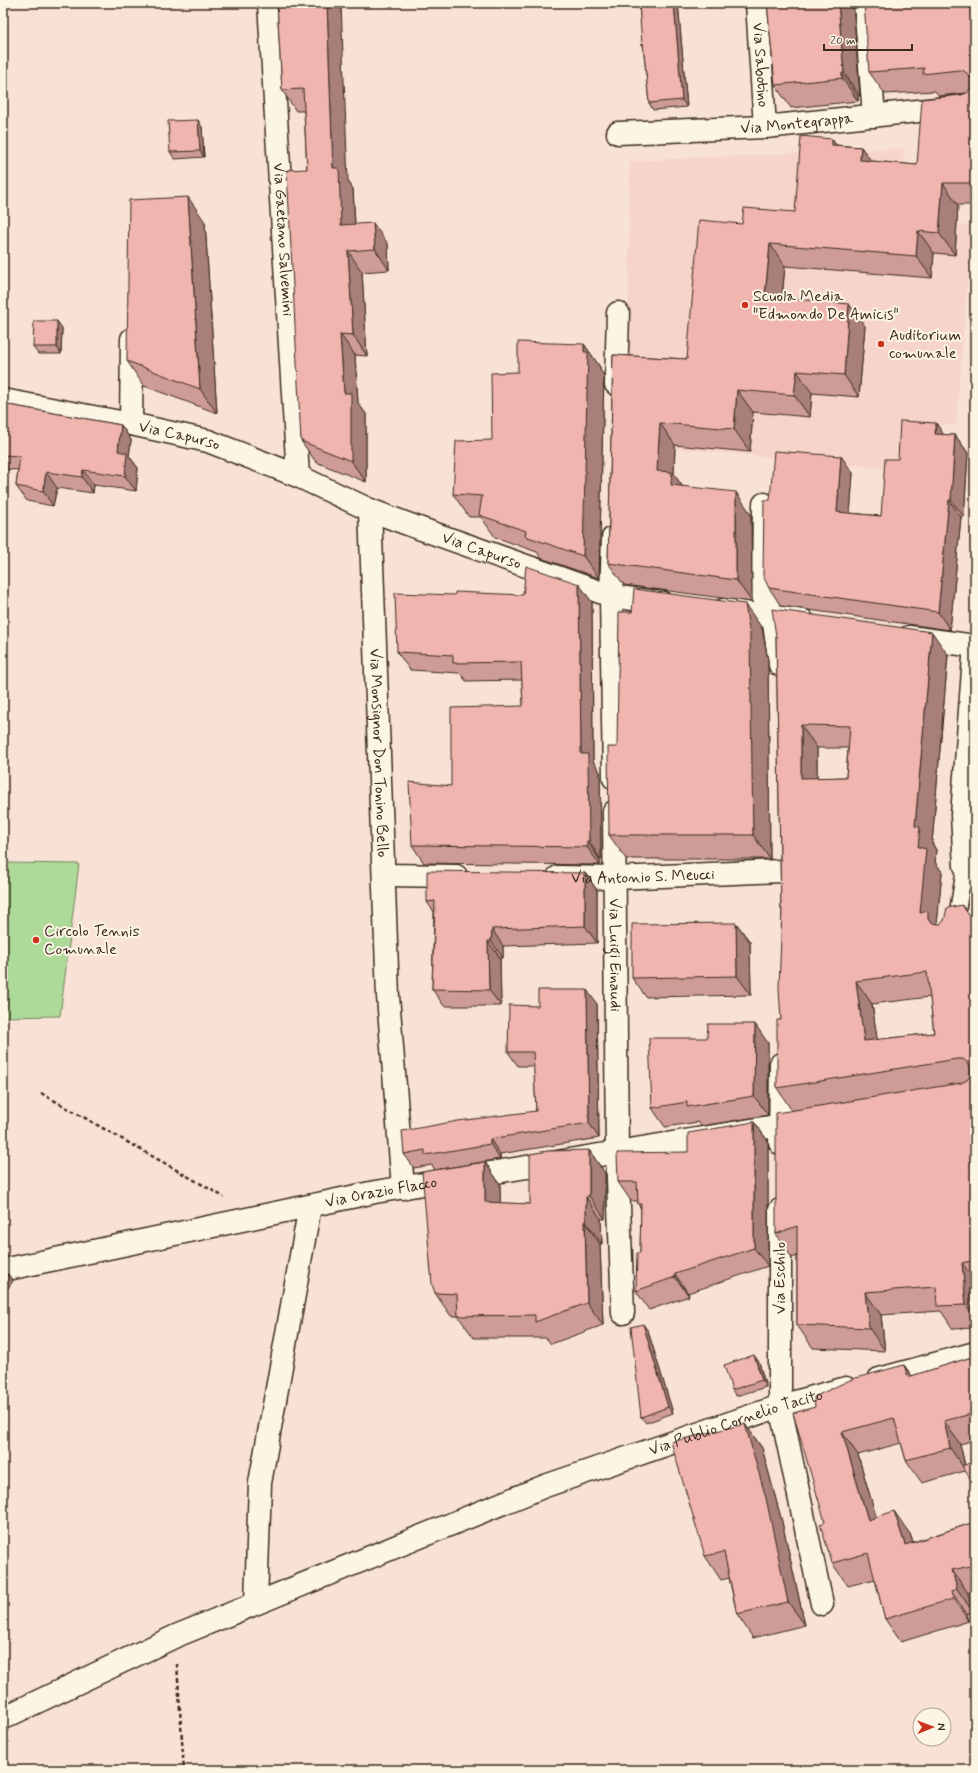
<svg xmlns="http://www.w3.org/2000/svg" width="978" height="1773" font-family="Mynerve,sans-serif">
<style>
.built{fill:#f6d4ca}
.green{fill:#adda99;stroke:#74825c}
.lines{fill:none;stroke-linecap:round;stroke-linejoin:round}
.lane-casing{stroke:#3b2a1e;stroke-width:18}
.street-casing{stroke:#3b2a1e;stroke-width:25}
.secondary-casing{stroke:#3b2a1e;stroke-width:25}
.path{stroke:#3b2a1e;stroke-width:2.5;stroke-dasharray:4 3;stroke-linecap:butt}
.lane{stroke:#fcf5e5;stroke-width:15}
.street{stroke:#fcf5e5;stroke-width:22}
.secondary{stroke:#fcf5e5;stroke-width:22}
.wall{fill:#ce9c96;stroke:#3b2a1e;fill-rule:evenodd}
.shaded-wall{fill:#a87f7a;stroke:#3b2a1e}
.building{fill:#f0b5af;stroke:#3b2a1e;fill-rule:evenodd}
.poi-dot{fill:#c8321e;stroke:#fcf5e5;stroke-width:1.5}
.labels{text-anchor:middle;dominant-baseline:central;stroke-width:4;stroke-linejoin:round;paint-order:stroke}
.street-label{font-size:16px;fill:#3b2a1e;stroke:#fcf5e5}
.poi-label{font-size:16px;fill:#3b2a1e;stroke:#fcf5e5;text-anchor:start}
</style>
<rect width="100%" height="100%" fill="#f8e2d5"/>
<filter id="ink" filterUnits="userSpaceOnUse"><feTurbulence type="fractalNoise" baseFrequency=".025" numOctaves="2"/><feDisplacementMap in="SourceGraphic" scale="8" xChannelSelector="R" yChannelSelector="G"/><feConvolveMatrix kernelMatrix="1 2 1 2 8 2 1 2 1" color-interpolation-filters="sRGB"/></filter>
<g filter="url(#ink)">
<path class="built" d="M 904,148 L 901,226 L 972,225 L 956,425 L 909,423 L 905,470 L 627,444 L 630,161 Z"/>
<path class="green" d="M 3,863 L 79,864 L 60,1016 L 3,1017 Z"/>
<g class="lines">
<g class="lane-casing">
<path id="lane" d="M 955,926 L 965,866"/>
</g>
<g class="street-casing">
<g id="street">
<path id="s1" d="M 269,3 L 298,476"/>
<path id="s2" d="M 757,3 L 765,127"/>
<path d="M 865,3 L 874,116"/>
<path id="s3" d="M 618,133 L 765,127 L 975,105"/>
<path d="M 616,384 L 618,313"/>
<path d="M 131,424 L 132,339"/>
<path d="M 764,504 L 763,596 L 773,617 L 780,665"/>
<path id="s4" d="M 370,510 L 388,996 L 403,1188"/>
<path d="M 613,538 L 611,596 L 614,778"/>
<path id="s5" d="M 614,812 L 617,1152 L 623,1313"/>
<path d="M 384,875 L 456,876"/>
<path id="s6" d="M 558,877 L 615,878 L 783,871"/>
<path d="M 780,1143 L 781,1064"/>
<path d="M 780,1210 L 780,1406 L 822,1604"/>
<path id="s7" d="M 3,1270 L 375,1192 L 794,1123"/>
<path d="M 879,1379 L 975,1353"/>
<path d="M 256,1603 L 260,1483 L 310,1206"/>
<path id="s8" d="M 3,1718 L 176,1636 L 545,1486 L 780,1406 L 846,1388"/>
</g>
</g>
<g class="secondary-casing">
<g id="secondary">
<path id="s9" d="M 3,400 L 131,424 L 208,441 L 298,476 L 370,510 L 413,526 L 611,596 L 663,603"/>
<path d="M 723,610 L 803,621"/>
<path d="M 909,637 L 975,646"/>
<path d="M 975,644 L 962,815 L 965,866 L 975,879"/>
</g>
</g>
<path class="path" d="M 41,1093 L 224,1197
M 177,1664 L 184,1770"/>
<use href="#lane" class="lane"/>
<use href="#street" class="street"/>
<use href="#secondary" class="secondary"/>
</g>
<path class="wall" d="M 277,3 L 348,181 L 353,189 L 355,224 L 388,244 L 389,270 L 362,272 L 367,356 L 355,355 L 358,403 L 366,414 L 366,482 L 316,462 L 301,441 L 307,169 L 304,111 L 296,111 L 282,90 Z
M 639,3 L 678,3 L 687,107 L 653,110 L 649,103 Z
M 767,3 L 853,3 L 860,96 L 858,96 L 858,101 L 791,108 L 775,85 Z
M 975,3 L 975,205 L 958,205 L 955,255 L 934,253 L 932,278 L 785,266 L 782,298 L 865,326 L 859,397 L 812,393 L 810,417 L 753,412 L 750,452 L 675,445 L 674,474 L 682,486 L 751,514 L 752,602 L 624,585 L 608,563 L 613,355 L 687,359 L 742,224 L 795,212 L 836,145 L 861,147 L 871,161 L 917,165 L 961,95 L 965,93 L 939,96 L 935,91 L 885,94 L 869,72 Z
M 202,127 L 204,157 L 175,159 L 170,152 Z
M 205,222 L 217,413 L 144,386 L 127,361 Z
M 62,328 L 61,354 L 38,354 L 33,347 Z
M 584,344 L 600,367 L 600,370 L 604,375 L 599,578 L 541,558 L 537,552 L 495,537 L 481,517 L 469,517 L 453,494 L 492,440 Z
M 3,404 L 121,425 L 131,440 L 129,456 L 138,468 L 136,491 L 94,485 L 93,493 L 57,488 L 53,506 L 27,501 L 16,486 L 18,470 L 4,469 L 3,468 Z
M 936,423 L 943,435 L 955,435 L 968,453 L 964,517 L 961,517 L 950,630 L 781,606 L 769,588 L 770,500 L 853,473 L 850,513 L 881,516 L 898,459 Z
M 592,602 L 593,761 L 600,772 L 601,860 L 600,860 L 600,865 L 424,863 L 412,845 L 523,706 L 522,680 L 466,681 L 460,673 L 410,670 L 397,652 Z
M 762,628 L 768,660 L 770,859 L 626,859 L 609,835 L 617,747 Z
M 776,636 L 948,655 L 932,843 L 936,850 L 935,862 L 942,872 L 937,924 L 975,924 L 975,1328 L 953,1329 L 941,1311 L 881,1315 L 885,1351 L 813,1348 L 797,1325 L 797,1256 L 792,1258 L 776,1234 L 792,1111 L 777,1088 L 781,1020 L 782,911 L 781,909 ZM 817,748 L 848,748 L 846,777 L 817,778 ZM 930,997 L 934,1033 L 877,1040 L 872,1004 Z
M 585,873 L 597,890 L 597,943 L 503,946 L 503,958 L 500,958 L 501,1006 L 444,1006 L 432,989 L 434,912 L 427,902 Z
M 736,923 L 750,942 L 751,995 L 646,997 L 632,978 Z
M 597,1004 L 599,1138 L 500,1154 L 500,1159 L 435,1170 L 432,1165 L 414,1168 L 404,1154 L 536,1111 L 534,1066 L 518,1066 L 508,1052 L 538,1006 Z
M 768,1043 L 768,1115 L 701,1126 L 698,1122 L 665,1127 L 652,1108 Z
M 754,1122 L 768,1141 L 768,1266 L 688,1293 L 689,1296 L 649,1310 L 636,1291 L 640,1253 L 641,1209 L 638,1204 L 638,1201 L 631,1201 L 618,1182 L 688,1152 Z
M 589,1150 L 605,1173 L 605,1219 L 601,1219 L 602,1244 L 600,1244 L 603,1325 L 551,1344 L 546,1338 L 474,1338 L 458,1316 L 451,1316 L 435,1293 L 485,1162 L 500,1184 L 500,1203 L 530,1204 Z
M 648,1331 L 673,1413 L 646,1423 L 641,1417 Z
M 975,1356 L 975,1440 L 960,1444 L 965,1465 L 965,1471 L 922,1483 L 906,1460 L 901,1443 L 858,1455 L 876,1517 L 910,1534 L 913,1542 L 975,1522 L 975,1592 L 968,1593 L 973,1612 L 967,1614 L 969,1621 L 901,1642 L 885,1619 L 875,1579 L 848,1586 L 832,1563 L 825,1522 L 815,1407 L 904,1365 L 912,1376 Z
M 759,1362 L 766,1387 L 736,1396 L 732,1390 Z
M 745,1424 L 762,1448 L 782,1522 L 805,1625 L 753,1638 L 737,1614 L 729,1578 L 721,1580 L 705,1556 Z"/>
<path class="shaded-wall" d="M 327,3 L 341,3 L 348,181 L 353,189 L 356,246 L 341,225 L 333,168 Z
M 674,3 L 678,3 L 687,107 L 682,100 Z
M 838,3 L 853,3 L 860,96 L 844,73 Z
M 842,73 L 858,96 L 858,101 L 842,78 Z
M 198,120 L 202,127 L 204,157 L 200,151 Z
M 832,139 L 848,161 L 832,145 Z
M 861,147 L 877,169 L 860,160 Z
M 943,183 L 958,205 L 955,255 L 939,233 Z
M 188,197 L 205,222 L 217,413 L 200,389 Z
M 373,223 L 388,244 L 389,270 L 375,249 Z
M 918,231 L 934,253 L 932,278 L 916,256 Z
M 770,244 L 785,266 L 780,318 L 765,296 Z
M 348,251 L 362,272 L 367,356 L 353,335 Z
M 849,304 L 865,326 L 859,397 L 844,375 Z
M 57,321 L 62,328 L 61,354 L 57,347 Z
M 340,334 L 355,355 L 358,403 L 366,414 L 366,482 L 351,461 L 344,393 Z
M 584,344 L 600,367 L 600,370 L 604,375 L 599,578 L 583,556 Z
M 797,371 L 812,393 L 810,417 L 794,395 Z
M 737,390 L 753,412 L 750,452 L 734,429 Z
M 660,423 L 675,445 L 674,474 L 687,494 L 687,507 L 657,471 Z
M 936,423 L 948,441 L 935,434 Z
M 121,425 L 131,440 L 129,456 L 138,468 L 136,491 L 125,476 L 118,451 Z
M 955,435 L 968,453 L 964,517 L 951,500 Z
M 841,456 L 853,473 L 849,530 L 837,512 Z
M 83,470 L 94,485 L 93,493 L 82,477 Z
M 46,472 L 57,488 L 53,506 L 43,491 Z
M 736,492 L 751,514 L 752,602 L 736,580 Z
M 949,500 L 961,517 L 950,630 L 938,612 Z
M 579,584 L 592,602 L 593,761 L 600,772 L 601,860 L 589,841 L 581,754 Z
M 745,604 L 762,628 L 768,660 L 770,859 L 753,835 Z
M 932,632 L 948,655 L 932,843 L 936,850 L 935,862 L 942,872 L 937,924 L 945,934 L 920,913 L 915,826 Z
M 801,725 L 817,748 L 817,801 L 801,778 Z
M 587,841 L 600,860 L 600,865 L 587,847 Z
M 585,873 L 597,890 L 597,943 L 585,926 Z
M 736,923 L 750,942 L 751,995 L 737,976 Z
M 492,929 L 503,946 L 503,958 L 491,941 Z
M 488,941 L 500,958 L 501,1006 L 489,990 Z
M 856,981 L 872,1004 L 881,1064 L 864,1041 Z
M 587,990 L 597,1004 L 599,1138 L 589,1123 Z
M 755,1024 L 768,1043 L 768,1115 L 754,1096 Z
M 754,1122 L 768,1141 L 768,1266 L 754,1248 Z
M 490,1139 L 500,1154 L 500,1159 L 490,1144 Z
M 589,1150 L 605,1173 L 605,1219 L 589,1196 Z
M 485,1162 L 500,1184 L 501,1224 L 485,1202 Z
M 586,1197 L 601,1219 L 602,1244 L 586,1222 Z
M 972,1213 L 975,1216 L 975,1229 Z
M 585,1222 L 600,1244 L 603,1325 L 587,1303 Z
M 962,1263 L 975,1281 L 975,1318 L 966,1305 Z
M 8,1274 L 13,1281 L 3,1295 L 3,1282 Z
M 675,1274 L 688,1293 L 689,1296 L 675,1277 Z
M 865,1292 L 881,1315 L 885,1351 L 869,1328 Z
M 643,1324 L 648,1331 L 673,1413 L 668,1407 Z
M 754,1355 L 759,1362 L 766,1387 L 762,1380 Z
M 904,1365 L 920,1388 L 908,1377 Z
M 944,1421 L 960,1444 L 966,1471 L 950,1448 Z
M 745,1424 L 762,1448 L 782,1522 L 805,1625 L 788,1602 Z
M 842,1432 L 858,1455 L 884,1543 L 868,1520 Z
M 894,1511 L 910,1534 L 921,1568 L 905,1545 Z
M 952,1570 L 968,1593 L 973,1612 L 957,1589 Z
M 951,1591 L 967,1614 L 969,1621 L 953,1599 Z"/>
<path class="building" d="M 277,3 L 327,3 L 333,168 L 339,168 L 341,225 L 373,223 L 375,249 L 348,251 L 353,335 L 340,334 L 344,393 L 351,393 L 351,461 L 301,441 L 287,170 L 307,169 L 303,89 L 282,90 Z
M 639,3 L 674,3 L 682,100 L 649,103 L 643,43 L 642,45 Z
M 767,3 L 838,3 L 844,73 L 842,73 L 842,78 L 775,85 Z
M 864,3 L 975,3 L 975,183 L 943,183 L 939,233 L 918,231 L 916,256 L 770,244 L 765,296 L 849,304 L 844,375 L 797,371 L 794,395 L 737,390 L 734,429 L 660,423 L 657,471 L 672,472 L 671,485 L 736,492 L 736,580 L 608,563 L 613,355 L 687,359 L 699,220 L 742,224 L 744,208 L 795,212 L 801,136 L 832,139 L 832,145 L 861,147 L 860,160 L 917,165 L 922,99 L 961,95 L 967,93 L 971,88 L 972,81 L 969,75 L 964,71 L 959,70 L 923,74 L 924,68 L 869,72 Z
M 198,120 L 200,151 L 170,152 L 168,121 Z
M 188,197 L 200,389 L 127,361 L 129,200 Z
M 34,321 L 57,321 L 57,347 L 33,347 Z
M 518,342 L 584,344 L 584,352 L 588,352 L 583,556 L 525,536 L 526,531 L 479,515 L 482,496 L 453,494 L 456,441 L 492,440 L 491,373 L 518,372 Z
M 3,404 L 121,425 L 118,451 L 127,453 L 125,476 L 83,470 L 82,477 L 46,472 L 43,491 L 16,486 L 20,456 L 3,455 Z
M 900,421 L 936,423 L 935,434 L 955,435 L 951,500 L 949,500 L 938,612 L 769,588 L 763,576 L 764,500 L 770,500 L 774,451 L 841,456 L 837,512 L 881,516 L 885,459 L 898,459 Z
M 526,566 L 579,584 L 581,754 L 588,754 L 589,841 L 587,841 L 587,847 L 412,845 L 409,782 L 451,786 L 451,708 L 523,706 L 521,662 L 453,663 L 453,655 L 397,652 L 395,593 L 455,595 L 455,592 L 523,595 Z
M 634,589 L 745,604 L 750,636 L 753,835 L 609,835 L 608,747 L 617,747 L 619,612 L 632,612 Z
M 772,609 L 932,632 L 915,826 L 920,827 L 918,847 L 926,849 L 920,913 L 928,911 L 928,919 L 931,923 L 940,924 L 944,921 L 947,908 L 962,905 L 975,924 L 975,1212 L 972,1213 L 975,1229 L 975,1260 L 962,1263 L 966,1305 L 937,1306 L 936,1287 L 865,1292 L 869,1328 L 797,1325 L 797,1226 L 776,1234 L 776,1113 L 961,1083 L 967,1080 L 970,1076 L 971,1069 L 968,1063 L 963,1059 L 957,1059 L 777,1088 L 777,1020 L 781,1020 L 779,989 L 782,909 L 781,909 L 776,636 ZM 801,725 L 850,726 L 846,777 L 801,778 ZM 927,972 L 934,1033 L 864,1041 L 856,981 Z
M 427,871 L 585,873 L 585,926 L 492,929 L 491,941 L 488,941 L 489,990 L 432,989 L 435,901 L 427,902 Z
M 736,923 L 737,976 L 632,978 L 632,924 Z
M 538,990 L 587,990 L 589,1123 L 490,1139 L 490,1144 L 425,1155 L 425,1150 L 404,1154 L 402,1131 L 458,1121 L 536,1111 L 533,1052 L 508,1052 L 509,1005 L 538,1006 Z
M 708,1024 L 755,1024 L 754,1096 L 687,1107 L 687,1102 L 652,1108 L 649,1038 L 707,1038 Z
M 754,1122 L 754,1248 L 675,1274 L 675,1277 L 636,1291 L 637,1253 L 640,1253 L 641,1204 L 638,1204 L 637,1182 L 618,1182 L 617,1153 L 688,1152 L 688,1133 Z
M 589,1150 L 589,1196 L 586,1197 L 586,1222 L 585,1222 L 587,1303 L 535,1322 L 535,1315 L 458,1316 L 457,1294 L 435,1293 L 432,1284 L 422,1172 L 485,1162 L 485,1202 L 530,1204 L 530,1154 L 548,1151 Z
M 8,1274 L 3,1282 L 3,1275 Z
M 643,1324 L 668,1407 L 641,1417 L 631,1327 Z
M 754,1355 L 762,1380 L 732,1390 L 724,1365 Z
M 975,1356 L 975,1413 L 944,1421 L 950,1448 L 906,1460 L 894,1418 L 842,1432 L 868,1520 L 894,1511 L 905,1545 L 975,1522 L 975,1565 L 952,1570 L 957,1589 L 951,1591 L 953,1599 L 885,1619 L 868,1553 L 832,1563 L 820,1524 L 825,1522 L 793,1413 L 815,1407 L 814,1397 L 852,1379 L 904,1365 L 908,1377 Z
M 745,1424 L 766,1498 L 788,1602 L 737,1614 L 724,1552 L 705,1556 L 671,1442 Z
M 975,1461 L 975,1486 L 962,1466 Z"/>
</g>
<g class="poi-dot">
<circle cx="745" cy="305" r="4"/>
<circle cx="881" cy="344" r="4"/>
<circle cx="36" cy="940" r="4"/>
</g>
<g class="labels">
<g class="street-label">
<text stroke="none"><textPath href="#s2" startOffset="62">Via Sabotino</textPath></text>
<text stroke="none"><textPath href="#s3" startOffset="179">Via Montegrappa</textPath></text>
<text stroke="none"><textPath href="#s1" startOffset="237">Via Gaetano Salvemini</textPath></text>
<text stroke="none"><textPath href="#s9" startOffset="180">Via Capurso</textPath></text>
<text stroke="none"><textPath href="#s9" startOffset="504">Via Capurso</textPath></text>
<text stroke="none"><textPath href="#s4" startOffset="243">Via Monsignor Don Tonino Bello</textPath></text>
<text stroke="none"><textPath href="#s6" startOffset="85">Via Antonio S. Meucci</textPath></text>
<text stroke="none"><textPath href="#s5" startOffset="143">Via Luigi Einaudi</textPath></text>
<text stroke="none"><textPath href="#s7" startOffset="386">Via Orazio Flacco</textPath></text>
<text transform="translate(780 1278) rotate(-90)">Via Eschilo</text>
<text stroke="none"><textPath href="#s8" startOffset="791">Via Publio Cornelio Tacito</textPath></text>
</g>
<g class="poi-label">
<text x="753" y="296">Scuola Media<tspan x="753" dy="18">"Edmondo De Amicis"</tspan></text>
<text x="889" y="335">Auditorium<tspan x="889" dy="18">comunale</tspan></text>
<text x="44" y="931">Circolo Tennis<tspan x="44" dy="18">Comunale</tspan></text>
</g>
</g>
<rect width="978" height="1773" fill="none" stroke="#fcf5e5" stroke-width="16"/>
<rect x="8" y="8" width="962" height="1757" fill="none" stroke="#3b2a1e" stroke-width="1.5" filter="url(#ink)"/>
<g transform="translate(932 1727) rotate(89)"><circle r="19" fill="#fcf5e5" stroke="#afa495"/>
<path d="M0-3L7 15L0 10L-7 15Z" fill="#c8321e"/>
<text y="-6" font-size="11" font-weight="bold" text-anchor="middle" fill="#3b2a1e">N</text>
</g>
<path d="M824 44v6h88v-6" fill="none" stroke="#3b2a1e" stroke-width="2"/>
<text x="830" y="44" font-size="12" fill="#3b2a1e" stroke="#fcf5e5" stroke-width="3" paint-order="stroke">20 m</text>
</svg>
